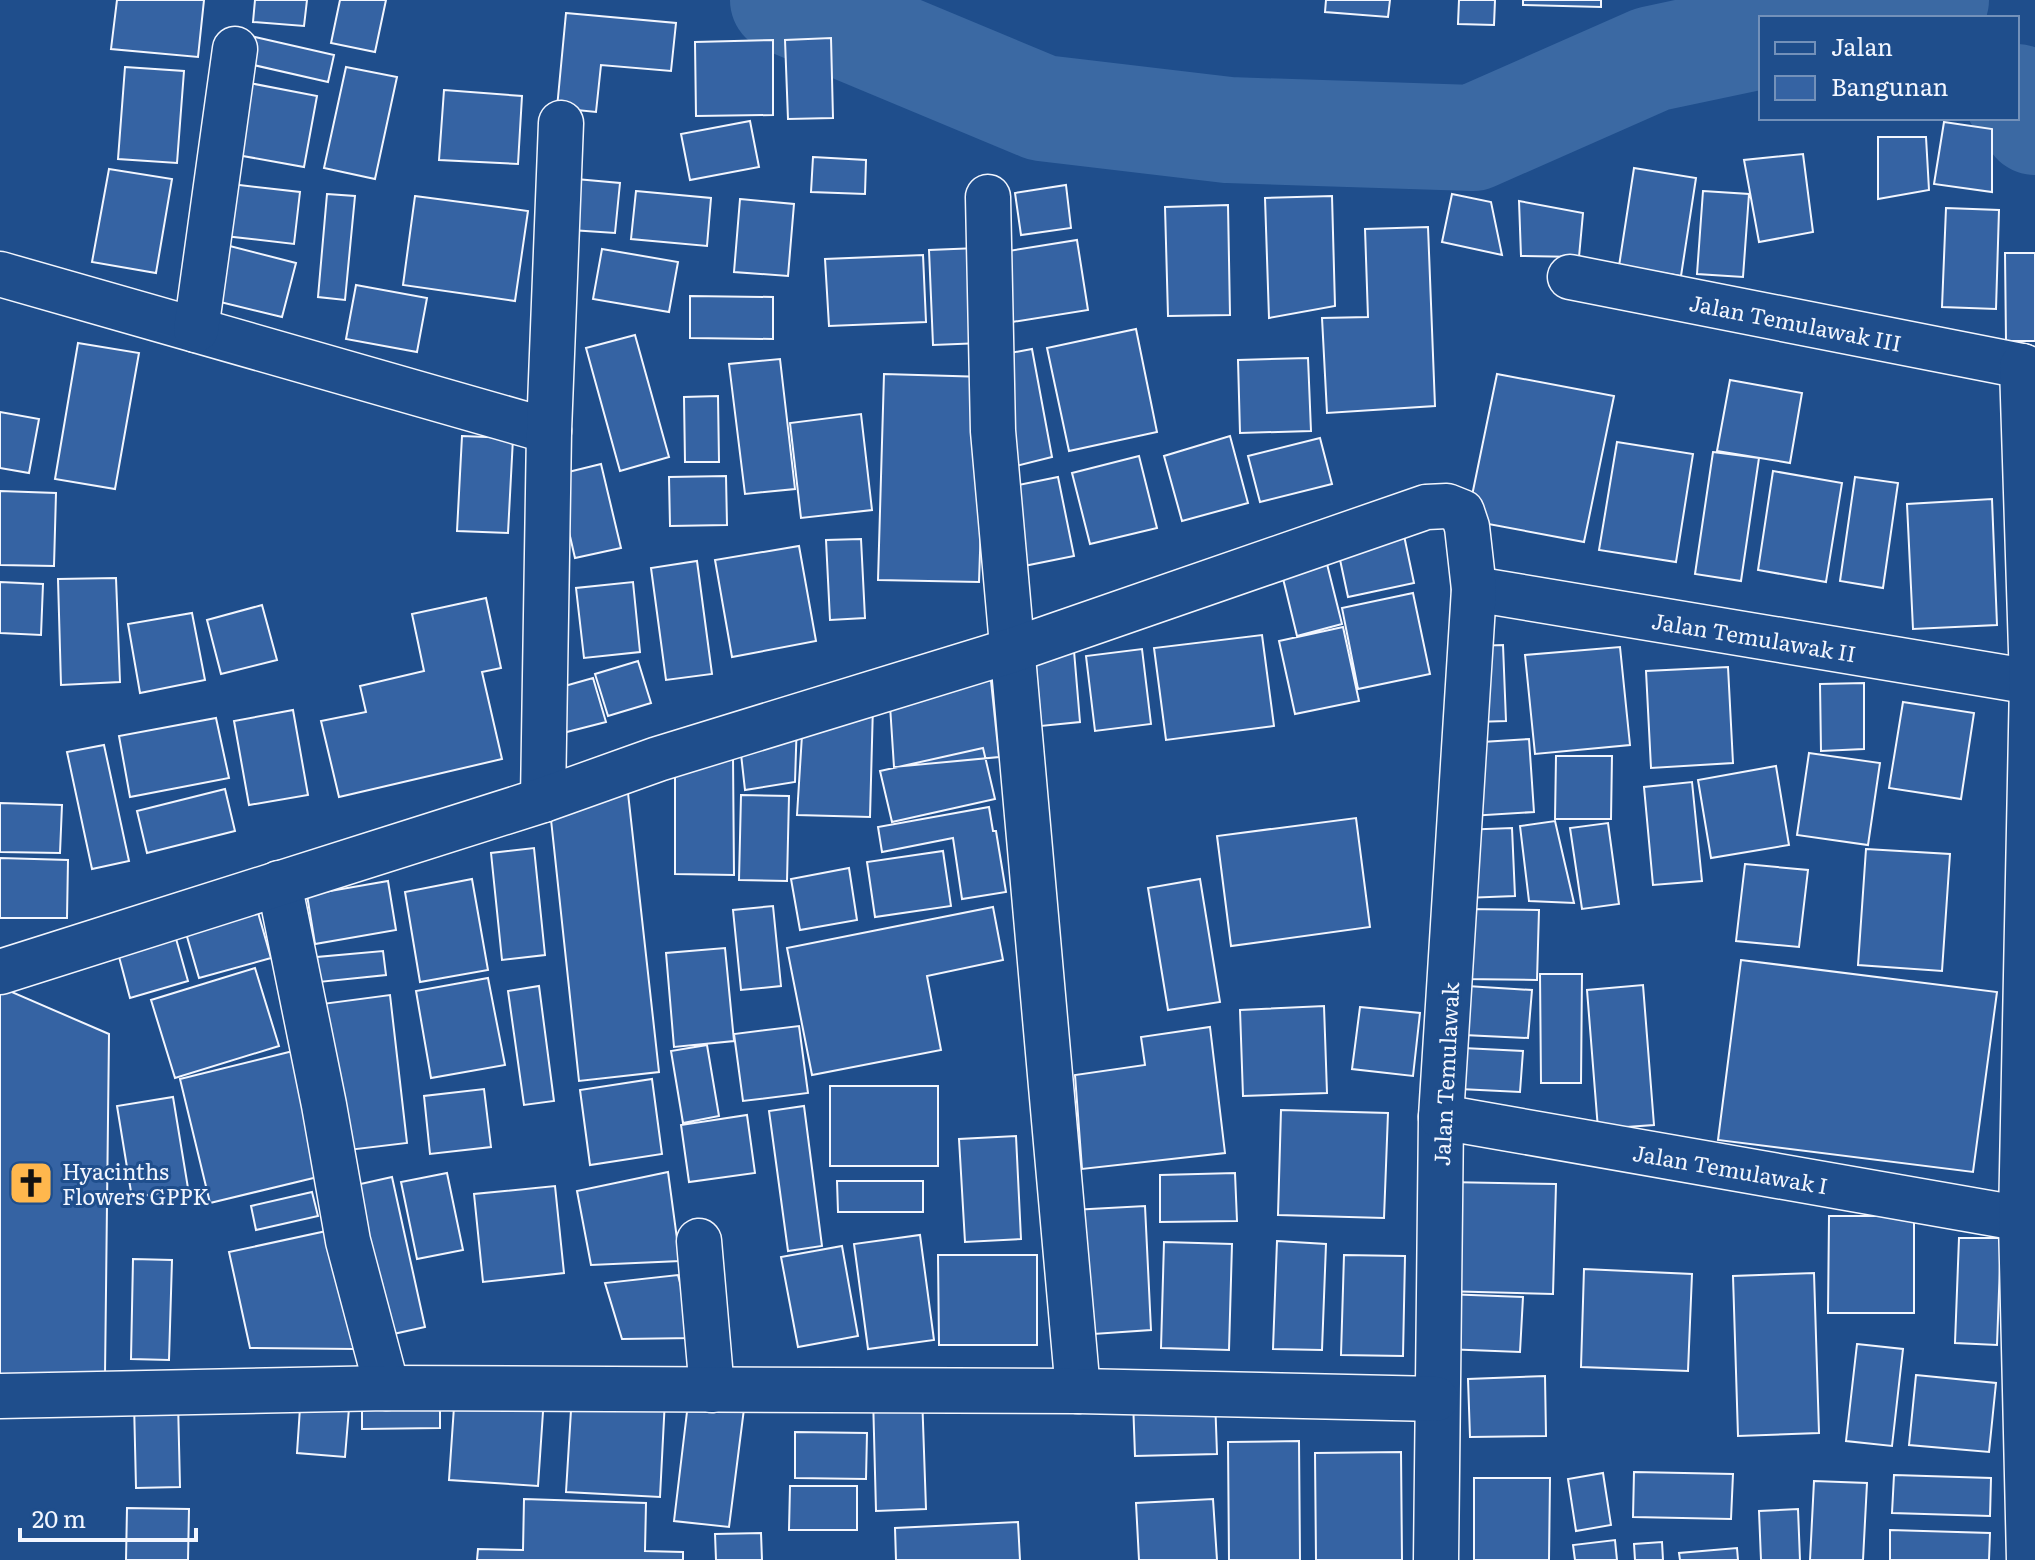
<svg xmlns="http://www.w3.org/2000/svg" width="2035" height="1560" font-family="Literata,serif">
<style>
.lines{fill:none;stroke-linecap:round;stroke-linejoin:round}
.river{stroke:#3b69a3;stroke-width:106}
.building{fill:#3563a3;stroke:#f2f6ff;stroke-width:2}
.minor-casing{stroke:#f2f6ff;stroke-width:47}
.minor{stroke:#1f4e8c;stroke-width:44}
.labels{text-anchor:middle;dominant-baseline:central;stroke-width:6;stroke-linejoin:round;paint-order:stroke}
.street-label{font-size:22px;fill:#f2f6ff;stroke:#1f4e8c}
.poi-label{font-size:22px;fill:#f2f6ff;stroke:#1f4e8c;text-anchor:start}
</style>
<rect width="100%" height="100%" fill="#1f4e8c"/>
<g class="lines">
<path class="river" d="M 783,0 L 1042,108 L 1228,130 L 1473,138 L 1652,59 L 1761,36
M 1850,18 L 1936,0
M 2017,97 L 2035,122"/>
</g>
<path class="building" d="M 117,0 L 204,0 L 198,57 L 111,49 Z
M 255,0 L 307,0 L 304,26 L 253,22 Z
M 340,0 L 386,0 L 375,52 L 331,43 Z
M 1326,0 L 1390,0 L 1388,17 L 1325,12 Z
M 1459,0 L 1495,0 L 1494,25 L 1458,24 Z
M 1523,0 L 1601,0 L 1601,7 L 1523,5 Z
M 566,13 L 676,23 L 671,71 L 601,65 L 596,112 L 557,108 Z
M 255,37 L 334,55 L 328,82 L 249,64 Z
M 831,38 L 833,118 L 788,119 L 785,40 Z
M 773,40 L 773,115 L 696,116 L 695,42 Z
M 125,67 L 184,71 L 177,163 L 118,159 Z
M 346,67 L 397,77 L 375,179 L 324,168 Z
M 239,81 L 317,96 L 304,167 L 226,153 Z
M 444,90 L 522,96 L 518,164 L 439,160 Z
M 750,121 L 759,167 L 690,180 L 681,134 Z
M 1944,122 L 1992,129 L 1992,192 L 1934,184 Z
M 1878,137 L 1926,137 L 1929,190 L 1878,199 Z
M 1803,154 L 1813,232 L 1759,242 L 1744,160 Z
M 813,157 L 866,160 L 865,194 L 811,192 Z
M 1634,168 L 1696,178 L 1681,276 L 1619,266 Z
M 109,169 L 172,179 L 156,273 L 92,262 Z
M 576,179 L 620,183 L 615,233 L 571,230 Z
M 231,184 L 300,192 L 294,244 L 225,236 Z
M 1066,185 L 1071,228 L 1021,235 L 1015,193 Z
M 636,191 L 711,198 L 707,246 L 631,239 Z
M 1703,191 L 1749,194 L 1743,277 L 1697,274 Z
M 327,194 L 355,196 L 345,300 L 318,297 Z
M 1452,194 L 1491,202 L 1502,255 L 1442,242 Z
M 415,196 L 528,211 L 515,301 L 403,285 Z
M 1332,196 L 1335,306 L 1269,318 L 1265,198 Z
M 740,199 L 794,204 L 788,276 L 734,272 Z
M 1519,201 L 1583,213 L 1579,257 L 1521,256 Z
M 1228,205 L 1230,315 L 1168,316 L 1165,207 Z
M 1946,208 L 1999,210 L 1996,309 L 1942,307 Z
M 1428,227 L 1435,406 L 1327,413 L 1322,318 L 1368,317 L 1365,229 Z
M 1077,240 L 1088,310 L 1006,323 L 996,253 Z
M 222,244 L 296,263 L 282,317 L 208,299 Z
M 978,248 L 982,343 L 933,345 L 929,250 Z
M 602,249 L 678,262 L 669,312 L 593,299 Z
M 2005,253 L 2035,253 L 2035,341 L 2006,341 Z
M 923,255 L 926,322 L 829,326 L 825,259 Z
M 356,285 L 427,298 L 417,352 L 346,339 Z
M 690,296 L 773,297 L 773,339 L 690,338 Z
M 1136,329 L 1157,432 L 1069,451 L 1047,348 Z
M 635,335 L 669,457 L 620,471 L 586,348 Z
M 78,343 L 139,353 L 115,489 L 55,479 Z
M 1032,349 L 1052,457 L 1004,469 L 999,355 Z
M 1308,358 L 1311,431 L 1240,433 L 1238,360 Z
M 780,359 L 795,489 L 745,494 L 729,364 Z
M 884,374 L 986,377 L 979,582 L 878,580 Z
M 1497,374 L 1614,396 L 1584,542 L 1467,520 Z
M 1730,380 L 1802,393 L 1790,463 L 1717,451 Z
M 718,396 L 719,462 L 685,462 L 684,397 Z
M 0,412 L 39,419 L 29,473 L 0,468 Z
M 861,414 L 872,510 L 801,518 L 790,423 Z
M 462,436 L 513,438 L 508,533 L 457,531 Z
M 1230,436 L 1248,503 L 1182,521 L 1164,456 Z
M 1320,438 L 1332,484 L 1260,502 L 1248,456 Z
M 1617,442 L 1693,454 L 1676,562 L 1599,550 Z
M 1713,452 L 1759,458 L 1741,581 L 1695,574 Z
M 1139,456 L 1157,528 L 1090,544 L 1072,473 Z
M 601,464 L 621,548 L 575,558 L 556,475 Z
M 1773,471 L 1842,483 L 1826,582 L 1758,570 Z
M 726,476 L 727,525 L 670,526 L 669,477 Z
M 1058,477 L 1074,556 L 1019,567 L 1003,488 Z
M 1855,477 L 1898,483 L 1883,588 L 1840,581 Z
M 0,491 L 56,493 L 54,566 L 0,565 Z
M 1992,499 L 1997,625 L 1913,629 L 1907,504 Z
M 1402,526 L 1414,583 L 1348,597 L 1336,541 Z
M 861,539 L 865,618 L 830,620 L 826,540 Z
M 799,546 L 816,641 L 732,657 L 715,560 Z
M 1323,548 L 1342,624 L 1297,636 L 1278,558 Z
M 697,561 L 712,674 L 666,680 L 651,568 Z
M 116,578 L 120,682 L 61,685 L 58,579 Z
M 0,582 L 43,584 L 41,635 L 0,633 Z
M 633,582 L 640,652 L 584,658 L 576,588 Z
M 1413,593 L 1430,674 L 1358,689 L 1342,608 Z
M 486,598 L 501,668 L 482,672 L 502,759 L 339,797 L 321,721 L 366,712 L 360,686 L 424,671 L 412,614 Z
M 262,605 L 277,660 L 221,674 L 207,620 Z
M 192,613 L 205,680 L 140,693 L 128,624 Z
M 1343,627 L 1359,701 L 1295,714 L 1279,641 Z
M 1262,635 L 1274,726 L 1166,740 L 1154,648 Z
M 1073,639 L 1080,722 L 1041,726 L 1034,643 Z
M 1503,645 L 1506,721 L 1475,722 L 1473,646 Z
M 1620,647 L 1630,745 L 1535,754 L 1525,655 Z
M 1142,649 L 1151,724 L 1095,731 L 1086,656 Z
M 638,661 L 651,703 L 608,716 L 595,674 Z
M 989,662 L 999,757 L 894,767 L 889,690 Z
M 1728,667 L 1733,763 L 1651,768 L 1646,671 Z
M 593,678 L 606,722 L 559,734 L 547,691 Z
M 1864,683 L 1864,749 L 1821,751 L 1820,684 Z
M 1903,702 L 1974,713 L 1961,799 L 1889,788 Z
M 873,705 L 870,817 L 797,815 L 803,719 Z
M 293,710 L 308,795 L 249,805 L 234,721 Z
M 216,718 L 229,778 L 130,797 L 119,736 Z
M 797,719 L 795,782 L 745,790 L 739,736 Z
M 1529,739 L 1534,812 L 1470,816 L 1466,743 Z
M 104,745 L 129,861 L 92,869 L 67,752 Z
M 983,748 L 995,799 L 892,822 L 880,771 Z
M 1809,753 L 1880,763 L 1868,845 L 1797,835 Z
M 1556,756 L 1612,756 L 1611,819 L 1555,819 Z
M 733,757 L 734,875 L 675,874 L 675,758 Z
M 1776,766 L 1789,845 L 1711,858 L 1698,780 Z
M 1692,782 L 1702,881 L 1653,885 L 1644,787 Z
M 225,789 L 235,831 L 147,853 L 137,811 Z
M 628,793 L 659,1072 L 579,1081 L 549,801 Z
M 741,795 L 789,796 L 787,881 L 739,880 Z
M 0,803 L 62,805 L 60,853 L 0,852 Z
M 989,807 L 993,831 L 996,831 L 1006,892 L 962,899 L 953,838 L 882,852 L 878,827 Z
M 1356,818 L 1370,927 L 1231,946 L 1217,836 Z
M 1555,821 L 1574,903 L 1529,901 L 1520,826 Z
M 1608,823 L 1619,904 L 1582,909 L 1570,828 Z
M 1512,828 L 1515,896 L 1464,898 L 1460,830 Z
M 534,848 L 545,955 L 502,960 L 491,853 Z
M 1866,849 L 1950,854 L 1942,971 L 1858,965 Z
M 943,851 L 951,906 L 875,917 L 867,862 Z
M 0,858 L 68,860 L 67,918 L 0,918 Z
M 1745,864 L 1808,870 L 1799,947 L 1736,941 Z
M 849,868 L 857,920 L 800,930 L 791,879 Z
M 472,879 L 488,970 L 420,982 L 405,892 Z
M 1200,879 L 1220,1002 L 1168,1010 L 1148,888 Z
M 388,881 L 396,930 L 315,944 L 307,895 Z
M 253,895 L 271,958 L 199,978 L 181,916 Z
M 773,906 L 781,986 L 741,990 L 733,910 Z
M 993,907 L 1003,960 L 927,976 L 941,1050 L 812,1075 L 787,948 Z
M 1464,909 L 1539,910 L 1537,980 L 1462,979 Z
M 171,921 L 188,981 L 130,998 L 114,938 Z
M 725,948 L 734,1041 L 674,1047 L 666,953 Z
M 383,951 L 386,975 L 319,982 L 317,957 Z
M 1741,960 L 1997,992 L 1973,1172 L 1718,1140 Z
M 255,968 L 279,1046 L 175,1078 L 151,1000 Z
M 1540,974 L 1582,974 L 1581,1083 L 1541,1083 Z
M 488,978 L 505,1065 L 431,1078 L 416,991 Z
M 1643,985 L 1654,1125 L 1598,1129 L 1587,990 Z
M 539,986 L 554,1101 L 524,1105 L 508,991 Z
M 1467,986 L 1532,990 L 1528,1038 L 1464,1035 Z
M 0,987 L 109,1034 L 105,1376 L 0,1375 Z
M 390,995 L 407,1143 L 340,1151 L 322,1004 Z
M 1324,1006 L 1327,1093 L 1243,1096 L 1240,1010 Z
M 1360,1007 L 1420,1013 L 1413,1076 L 1352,1069 Z
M 799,1026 L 808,1093 L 743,1101 L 734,1034 Z
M 1210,1027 L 1225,1153 L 1082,1169 L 1075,1075 L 1145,1065 L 1141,1037 Z
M 707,1045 L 719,1116 L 683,1123 L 671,1051 Z
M 1463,1048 L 1523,1051 L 1520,1092 L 1460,1089 Z
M 297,1050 L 326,1175 L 210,1203 L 180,1079 Z
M 652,1079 L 662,1154 L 590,1165 L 580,1090 Z
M 830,1086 L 938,1086 L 938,1166 L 830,1166 Z
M 484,1089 L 491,1147 L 430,1154 L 424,1096 Z
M 173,1097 L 188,1188 L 132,1198 L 117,1106 Z
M 804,1106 L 822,1246 L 788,1251 L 769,1111 Z
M 1281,1110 L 1388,1113 L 1384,1218 L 1278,1215 Z
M 747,1115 L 755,1173 L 689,1182 L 681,1125 Z
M 1016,1136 L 1021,1239 L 965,1242 L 959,1139 Z
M 668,1172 L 680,1261 L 591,1265 L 577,1191 Z
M 447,1173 L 463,1250 L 417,1259 L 401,1182 Z
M 1235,1173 L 1237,1221 L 1160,1222 L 1160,1175 Z
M 392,1177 L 425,1327 L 389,1335 L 356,1185 Z
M 837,1181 L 923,1181 L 923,1212 L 838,1212 Z
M 1446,1182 L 1556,1184 L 1553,1294 L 1442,1291 Z
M 555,1186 L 564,1273 L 483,1282 L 474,1194 Z
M 312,1192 L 318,1216 L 256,1230 L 251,1206 Z
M 1145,1206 L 1151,1330 L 1079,1335 L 1072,1210 Z
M 1829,1216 L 1914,1216 L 1914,1313 L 1828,1313 Z
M 331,1230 L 355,1349 L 250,1348 L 229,1252 Z
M 920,1235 L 934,1340 L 868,1349 L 854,1244 Z
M 1959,1238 L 2001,1238 L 1997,1345 L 1955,1343 Z
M 1277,1241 L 1326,1244 L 1322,1350 L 1273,1349 Z
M 1164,1242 L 1232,1244 L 1229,1350 L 1161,1348 Z
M 842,1246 L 858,1336 L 798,1347 L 781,1257 Z
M 938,1255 L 1037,1255 L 1037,1345 L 939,1345 Z
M 1344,1255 L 1405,1256 L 1403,1356 L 1341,1355 Z
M 133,1259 L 172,1260 L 169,1360 L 131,1359 Z
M 1584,1269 L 1692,1274 L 1688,1371 L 1581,1367 Z
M 1814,1273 L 1819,1433 L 1738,1436 L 1733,1276 Z
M 678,1275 L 694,1338 L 622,1339 L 605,1283 Z
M 1445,1294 L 1523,1297 L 1520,1352 L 1444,1349 Z
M 1857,1344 L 1903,1349 L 1892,1446 L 1846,1441 Z
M 1916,1375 L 1996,1383 L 1989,1452 L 1909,1445 Z
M 1545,1376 L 1546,1436 L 1470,1437 L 1468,1379 Z
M 455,1392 L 544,1397 L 538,1486 L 449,1480 Z
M 301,1393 L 350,1396 L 345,1457 L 297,1453 Z
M 572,1394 L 665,1399 L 660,1497 L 566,1492 Z
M 922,1394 L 926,1509 L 876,1511 L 873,1396 Z
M 440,1395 L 440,1428 L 362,1429 L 362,1397 Z
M 689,1395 L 745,1401 L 729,1527 L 674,1521 Z
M 1215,1397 L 1217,1454 L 1135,1456 L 1133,1400 Z
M 178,1401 L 180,1487 L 136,1488 L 134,1402 Z
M 795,1432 L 867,1433 L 866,1479 L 795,1478 Z
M 1299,1441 L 1300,1560 L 1229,1560 L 1228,1442 Z
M 1401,1452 L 1402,1560 L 1316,1560 L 1315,1453 Z
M 1634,1472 L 1733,1474 L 1731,1519 L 1633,1517 Z
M 1603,1473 L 1611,1525 L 1576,1531 L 1568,1479 Z
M 1894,1475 L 1991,1478 L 1990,1516 L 1892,1513 Z
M 1474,1478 L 1550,1478 L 1549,1560 L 1474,1560 Z
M 1814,1481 L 1867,1483 L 1863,1560 L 1810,1560 Z
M 790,1486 L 857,1486 L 857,1530 L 789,1530 Z
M 524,1499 L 646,1503 L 645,1551 L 683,1552 L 683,1560 L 477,1560 L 478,1549 L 523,1550 Z
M 1213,1499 L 1217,1560 L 1139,1560 L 1136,1503 Z
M 127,1508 L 189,1509 L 188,1560 L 126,1560 Z
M 1798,1509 L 1800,1560 L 1761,1560 L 1759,1511 Z
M 1018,1522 L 1020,1560 L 896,1560 L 895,1528 Z
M 1890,1530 L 1990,1533 L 1989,1560 L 1890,1560 Z
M 761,1533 L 762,1560 L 716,1560 L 715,1534 Z
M 1615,1540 L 1617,1560 L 1575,1560 L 1573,1545 Z
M 1662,1542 L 1663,1560 L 1635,1560 L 1634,1544 Z
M 1737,1548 L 1738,1560 L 1680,1560 L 1679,1553 Z"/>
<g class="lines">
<g class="minor-casing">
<g id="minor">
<path d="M 988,197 L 993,431 L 1078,1391"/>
<path d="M 0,274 L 549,431"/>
<path id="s1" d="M 1570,277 L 2022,366"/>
<path d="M 196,330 L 235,49"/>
<path id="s2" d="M 1474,589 L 2032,682"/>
<path d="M 543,800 L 549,431 L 561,123"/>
<path d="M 279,883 L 324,1105 L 348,1241 L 387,1388"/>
<path d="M 0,972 L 543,800 L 658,759 L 1013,650 L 1426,507 L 1447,506 L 1462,512 L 1467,527 L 1474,589 L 1441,1117 L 1436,1560"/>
<path id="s3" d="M 1441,1117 L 2035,1221"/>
<path d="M 699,1241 L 712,1390"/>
<path d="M 0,1396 L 387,1388 L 1078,1391 L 1436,1399"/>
<path d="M 2029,1560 L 2021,1220 L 2032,682 L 2022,366 L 2035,371"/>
</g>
</g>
<use href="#minor" class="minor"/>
</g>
<defs>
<g id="church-square" transform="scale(2.3)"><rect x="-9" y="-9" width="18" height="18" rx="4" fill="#ffb74d" stroke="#1f4e8c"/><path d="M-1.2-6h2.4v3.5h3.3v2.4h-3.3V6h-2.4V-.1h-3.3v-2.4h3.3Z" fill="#111"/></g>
</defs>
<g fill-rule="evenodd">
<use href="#church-square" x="31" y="1183"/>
</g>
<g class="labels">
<g class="street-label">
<text stroke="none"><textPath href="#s1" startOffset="230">Jalan Temulawak III</textPath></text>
<text stroke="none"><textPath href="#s2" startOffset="284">Jalan Temulawak II</textPath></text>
<text transform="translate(1445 1074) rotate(-87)">Jalan Temulawak</text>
<text stroke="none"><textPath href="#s3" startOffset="294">Jalan Temulawak I</textPath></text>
</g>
<g class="poi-label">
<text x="62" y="1170">Hyacinths<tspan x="62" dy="25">Flowers GPPK</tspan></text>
</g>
</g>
<rect x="1759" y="16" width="260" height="104" fill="#1f4e8c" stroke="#7391ba" stroke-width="2"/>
<rect x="1775" y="42" width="40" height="12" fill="#1f4e8c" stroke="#7391ba" stroke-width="2"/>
<text x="1831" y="56" font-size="24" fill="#f2f6ff">Jalan</text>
<rect x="1775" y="76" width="40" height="24" fill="#3563a3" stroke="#7391ba" stroke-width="2"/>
<text x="1831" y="96" font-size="24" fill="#f2f6ff">Bangunan</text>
<path d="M20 1528v12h176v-12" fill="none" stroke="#f2f6ff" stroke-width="4"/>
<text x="32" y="1528" font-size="24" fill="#f2f6ff" stroke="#1f4e8c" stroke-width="6" paint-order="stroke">20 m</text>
</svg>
